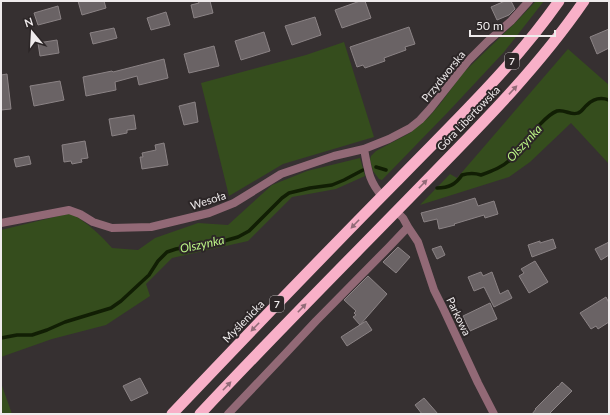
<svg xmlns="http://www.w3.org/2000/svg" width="610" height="415" font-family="Lato,sans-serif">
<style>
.green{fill:#354d1d}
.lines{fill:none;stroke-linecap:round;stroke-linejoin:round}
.stream{stroke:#111e04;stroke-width:3.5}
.building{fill:#6a6365;stroke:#8b8385}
.minor{stroke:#926976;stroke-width:8}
.trunk{stroke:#f8b0c8;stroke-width:11}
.oneway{fill:#926b78}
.labels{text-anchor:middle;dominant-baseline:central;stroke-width:4;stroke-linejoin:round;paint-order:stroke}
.shield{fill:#2c2627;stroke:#b4b0b1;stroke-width:1}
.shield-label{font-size:10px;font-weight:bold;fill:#efebec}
.street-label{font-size:11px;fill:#efebec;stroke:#2c2627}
.water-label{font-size:12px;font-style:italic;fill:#bcf586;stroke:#2c2627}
</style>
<rect width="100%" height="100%" fill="#363031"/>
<path class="green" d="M 536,1 L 544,1 L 504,52 L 448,112 L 382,180 L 379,179 L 373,171 L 370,160 L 371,156 L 376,151 L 410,133 L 428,118 L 440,104 L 463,73 L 516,22 Z
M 344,42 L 374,137 L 283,164 L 229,196 L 201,83 L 306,55 Z
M 568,49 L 609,85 L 609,164 L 571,123 L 530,162 L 509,177 L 420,205 L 450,174 L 457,178 Z
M 360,158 L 365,176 L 336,189 L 292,197 L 248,241 L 172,258 L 146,284 L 150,296 L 106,325 L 52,339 L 1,357 L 1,230 L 71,213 C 87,223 100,234 112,248 L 138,250 L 155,238 L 198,223 L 228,225 L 272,185 L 307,171 Z
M 1,383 L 12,414 L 1,414 Z"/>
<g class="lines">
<path class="stream" d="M 376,167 L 386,170
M 437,188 C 449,188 456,184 462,175 C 469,173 475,173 481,175 C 492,171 503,167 511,159 C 522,147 543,116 557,111 C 565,109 571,116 578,113 C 582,112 584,107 587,105 C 594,98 601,97 609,100
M 1,338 L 17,335 L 32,335 L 47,330 L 65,322 L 111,308 L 121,301 L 149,275 L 158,261 L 167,252 L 176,249 L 217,241 L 224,241 L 238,237 L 249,231 L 282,198 L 289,193 L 310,188 L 332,185 L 344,180 L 363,170"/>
</g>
<path class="building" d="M 78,1 L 104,1 L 106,8 L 82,15 Z
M 198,1 L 210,1 L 213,13 L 194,18 L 191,5 L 199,3 Z
M 360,1 L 365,1 L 371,18 L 342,28 L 335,10 Z
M 505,1 L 511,1 L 515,9 L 509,15 L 497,20 L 491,7 Z
M 58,6 L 61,19 L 38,25 L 34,13 Z
M 166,12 L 170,25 L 151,30 L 147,18 Z
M 315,17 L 321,35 L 292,45 L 285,26 Z
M 409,27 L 415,44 L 405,47 L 406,50 L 384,58 L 385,61 L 365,68 L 363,65 L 357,67 L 350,47 Z
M 114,28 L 117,38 L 93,44 L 90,33 Z
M 609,29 L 609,48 L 597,54 L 590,37 Z
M 264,32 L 270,51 L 241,60 L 235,41 Z
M 57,40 L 59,53 L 40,56 L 38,43 Z
M 214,46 L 219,66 L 189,73 L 184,54 Z
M 164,59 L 168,78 L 139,85 L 137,76 L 115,82 L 116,90 L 86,96 L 83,77 L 112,71 L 113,72 Z
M 7,74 L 11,109 L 1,110 L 1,75 Z
M 60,81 L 64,100 L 34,106 L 30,86 Z
M 195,102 L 198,122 L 184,125 L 179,106 Z
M 134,115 L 136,129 L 127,130 L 127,133 L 112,136 L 109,119 Z
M 85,141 L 88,158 L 81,159 L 82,162 L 72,164 L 71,161 L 64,162 L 62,145 Z
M 164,143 L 168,165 L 142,169 L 140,157 L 143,157 L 142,153 L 156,150 L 155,145 Z
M 29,156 L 31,164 L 16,167 L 14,159 Z
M 475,198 L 478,206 L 494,201 L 498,214 L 485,218 L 484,215 L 454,224 L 455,225 L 439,229 L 437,219 L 424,222 L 421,213 L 452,205 Z
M 553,239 L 556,248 L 532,257 L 528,245 L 540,241 L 540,243 Z
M 609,242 L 609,255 L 601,260 L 595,249 Z
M 441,246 L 445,255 L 437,259 L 432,249 Z
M 398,247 L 410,257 L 396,273 L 383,262 Z
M 535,261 L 548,282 L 529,293 L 519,276 L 524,273 L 521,269 Z
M 481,272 L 483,276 L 492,272 L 500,294 L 508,290 L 512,298 L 494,307 L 484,287 L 474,291 L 468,277 Z
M 368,276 L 387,294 L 360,325 L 353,317 L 356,315 L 354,313 L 356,311 L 344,300 Z
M 606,297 L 609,303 L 609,322 L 598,329 L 596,326 L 591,329 L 580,313 Z
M 490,303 L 497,319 L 470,331 L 463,316 Z
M 366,321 L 372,330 L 347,346 L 341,337 Z
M 140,378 L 148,393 L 131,401 L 123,386 Z
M 562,382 L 572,391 L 549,414 L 532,414 L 536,409 L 535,409 L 558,386 L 558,387 Z
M 424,398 L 438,414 L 422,414 L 415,405 Z"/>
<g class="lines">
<path class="minor" d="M 364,149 C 368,169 368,180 382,196
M 1,223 L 69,210 L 80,214 L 93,222 L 112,228 L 151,227 L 209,213 L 234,203 L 281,174 L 334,156 L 364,149 L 389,139 L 410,128 L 420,120 L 430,109 L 468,61 L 487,42 L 511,21 L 529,1
M 408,227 L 418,242 L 434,290 L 444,310 L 478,383 L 494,414
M 228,414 L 287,352 L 316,321 L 389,247 L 408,227 L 403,218 L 396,211"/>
<path class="trunk" d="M 172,414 C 246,336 320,259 395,183 C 452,124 512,68 559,1
M 200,414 C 273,336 348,261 423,184 C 480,126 538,68 584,1"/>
</g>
<defs><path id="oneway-solid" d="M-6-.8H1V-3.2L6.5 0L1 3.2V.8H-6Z"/></defs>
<g class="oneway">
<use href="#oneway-solid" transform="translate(513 90) rotate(-47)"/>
<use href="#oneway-solid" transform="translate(423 184) rotate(-46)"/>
<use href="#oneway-solid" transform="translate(355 224) rotate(134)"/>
<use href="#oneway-solid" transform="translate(302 308) rotate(-46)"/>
<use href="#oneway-solid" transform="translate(255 327) rotate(134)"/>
<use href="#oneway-solid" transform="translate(227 386) rotate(-46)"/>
</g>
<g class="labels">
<g class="shield">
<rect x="505" y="53" width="14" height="16" rx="3"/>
<rect x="270" y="296" width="14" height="16" rx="3"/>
</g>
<g class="shield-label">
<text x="512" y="61">7</text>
<text x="277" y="304">7</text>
</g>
<g class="street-label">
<text transform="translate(443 76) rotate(-51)">Przydworska</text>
<text transform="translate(468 118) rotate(-46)">Góra Libertowska</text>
<text transform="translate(208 200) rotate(-18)">Wesoła</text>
<text transform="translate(459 316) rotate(64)">Parkowa</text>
<text transform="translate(243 321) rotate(-46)">Myślenicka</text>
</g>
<g class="water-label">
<text transform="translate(524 143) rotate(-47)">Olszynka</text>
<text transform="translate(202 244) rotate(-12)">Olszynka</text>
</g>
</g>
<rect width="610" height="415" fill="none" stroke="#efebec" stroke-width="4"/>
<g transform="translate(32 32) rotate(342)" stroke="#2c2627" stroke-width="3" paint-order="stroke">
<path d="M0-3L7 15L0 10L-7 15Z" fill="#efebec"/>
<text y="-6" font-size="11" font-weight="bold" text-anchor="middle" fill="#efebec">N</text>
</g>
<path d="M470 30v6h85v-6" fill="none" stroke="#efebec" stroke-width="2"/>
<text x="476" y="30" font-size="12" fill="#efebec" stroke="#2c2627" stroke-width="3" paint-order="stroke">50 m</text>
</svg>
